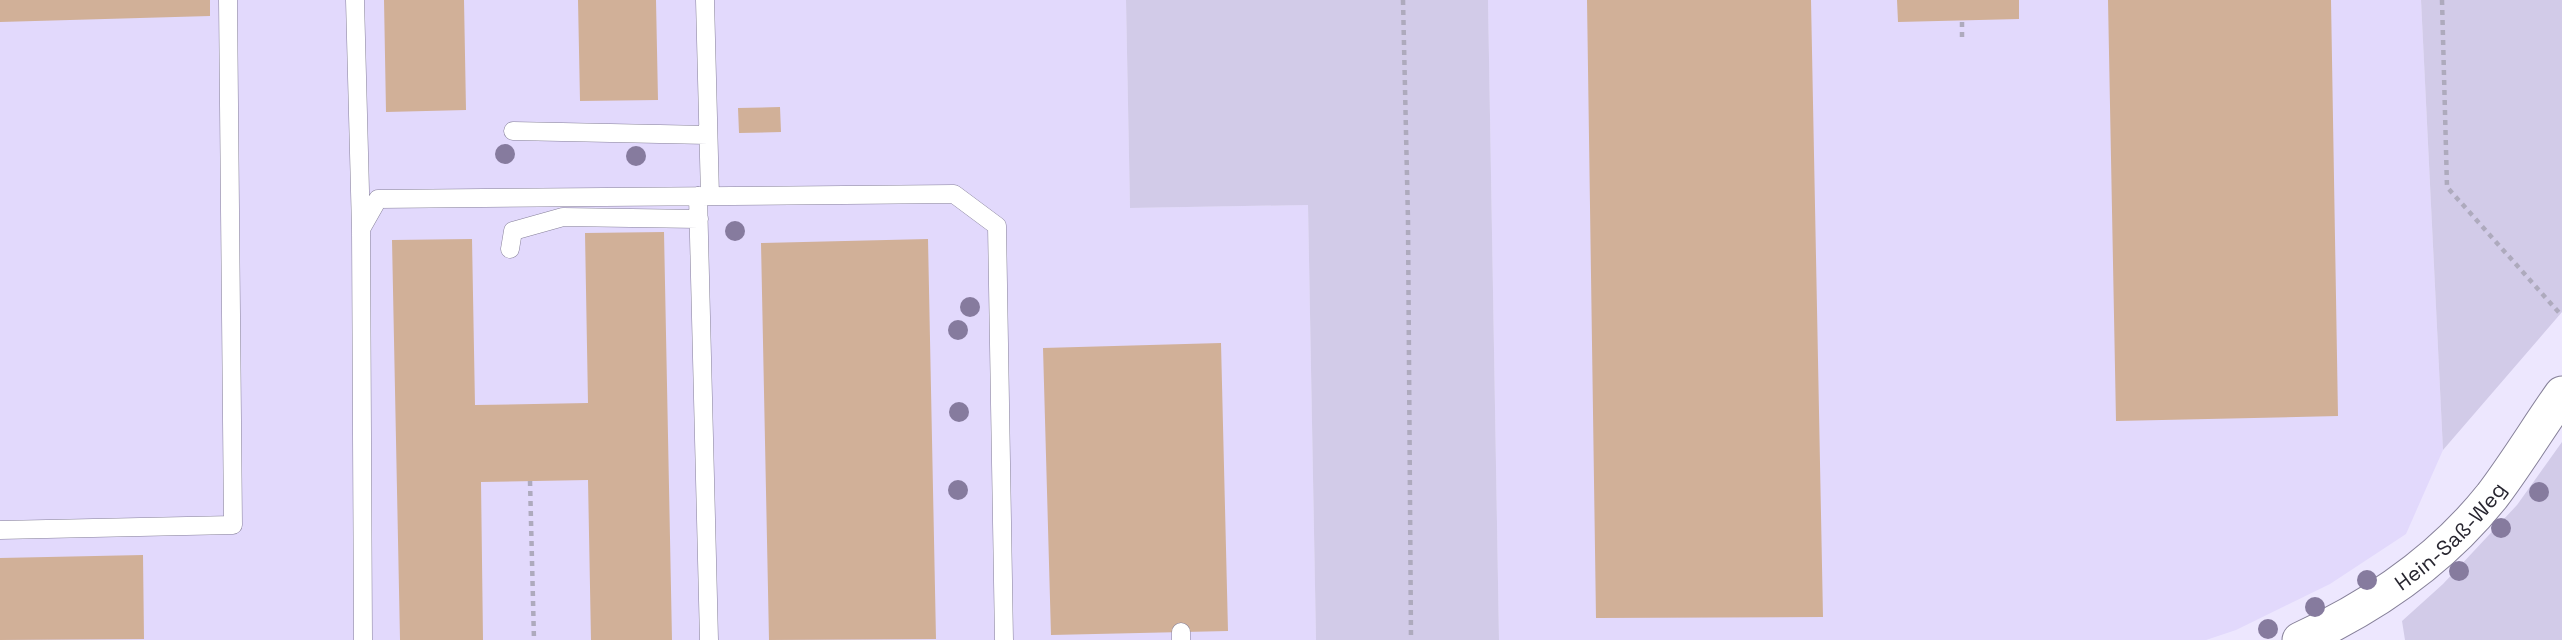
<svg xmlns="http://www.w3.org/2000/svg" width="2562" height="640" font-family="'Space Grotesk',sans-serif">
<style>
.built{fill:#e2d9fc}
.green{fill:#d2cbe8}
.building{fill:#d1b098}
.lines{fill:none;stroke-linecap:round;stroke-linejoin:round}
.service-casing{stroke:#868099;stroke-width:19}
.minor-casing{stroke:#868099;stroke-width:37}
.path{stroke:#aeaabd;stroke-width:4.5;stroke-dasharray:5 5;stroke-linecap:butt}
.service{stroke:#fff;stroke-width:18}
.minor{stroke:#fff;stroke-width:35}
.tree{fill:#867b9e}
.labels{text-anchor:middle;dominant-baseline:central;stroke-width:6;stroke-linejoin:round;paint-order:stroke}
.street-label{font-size:21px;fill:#282630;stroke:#ede7fe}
</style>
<rect width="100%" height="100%" fill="#ede7fe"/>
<path class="built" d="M 0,0 L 1126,0 L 1130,208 L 1308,205 L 1316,640 L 0,640 Z
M 1488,0 L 2421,0 L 2443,450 L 2406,534 L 2330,584 L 2236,630 L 2206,640 L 1499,640 Z"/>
<path class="green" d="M 1126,0 L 1488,0 L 1499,640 L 1316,640 L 1308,205 L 1130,208 Z
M 2421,0 L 2562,0 L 2562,312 L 2443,450 Z
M 2562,442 L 2562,640 L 2405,640 L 2402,621 L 2443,584 L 2517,505 Z"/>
<path class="building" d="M 0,0 L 210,0 L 210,16 L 0,22 Z
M 384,0 L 464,0 L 466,110 L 386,112 Z
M 578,0 L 656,0 L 658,100 L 580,101 Z
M 1587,0 L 1811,0 L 1823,617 L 1596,618 Z
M 1897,0 L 2019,0 L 2019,19 L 1898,22 Z
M 2108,0 L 2331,0 L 2338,416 L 2116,421 Z
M 780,107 L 781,132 L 739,133 L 738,108 Z
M 664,232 L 672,640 L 591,640 L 588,480 L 481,482 L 483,640 L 400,640 L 392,240 L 472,239 L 475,405 L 588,403 L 585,233 Z
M 928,239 L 936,639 L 769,640 L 761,243 Z
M 1221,343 L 1228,631 L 1051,635 L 1043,348 Z
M 143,555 L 144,639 L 0,640 L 0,558 Z"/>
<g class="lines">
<g class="service-casing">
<path id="service" d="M 355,0 L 361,229
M 705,0 L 710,196
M 513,131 L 708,135
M 698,196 L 709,640
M 510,249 L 513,231 L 563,217 L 699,219
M 0,530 L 233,525 L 228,0
M 363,640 L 361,229 L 378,199 L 954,194 L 997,226 L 1004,640
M 1181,640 L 1181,632"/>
</g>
<g class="minor-casing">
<g id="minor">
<path id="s1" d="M 2300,640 C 2374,606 2441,560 2492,496 C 2517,463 2538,428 2562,394"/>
</g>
</g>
<path class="path" d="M 1403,0 L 1408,220 L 1411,640
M 2442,0 L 2447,187 L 2562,316
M 1962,37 L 1962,20
M 530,481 L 534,640"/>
<use href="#service" class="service"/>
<use href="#minor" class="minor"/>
</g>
<g class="tree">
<circle cx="505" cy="154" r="10"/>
<circle cx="636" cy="156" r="10"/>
<circle cx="735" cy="231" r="10"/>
<circle cx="970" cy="307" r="10"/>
<circle cx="958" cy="330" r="10"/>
<circle cx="959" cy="412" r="10"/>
<circle cx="958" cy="490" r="10"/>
<circle cx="2539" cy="492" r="10"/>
<circle cx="2501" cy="528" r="10"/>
<circle cx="2459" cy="571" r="10"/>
<circle cx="2367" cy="580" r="10"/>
<circle cx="2315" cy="607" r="10"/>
<circle cx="2268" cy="629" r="10"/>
</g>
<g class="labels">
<g class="street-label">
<text stroke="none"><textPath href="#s1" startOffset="184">Hein-Saß-Weg</textPath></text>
</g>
</g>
</svg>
